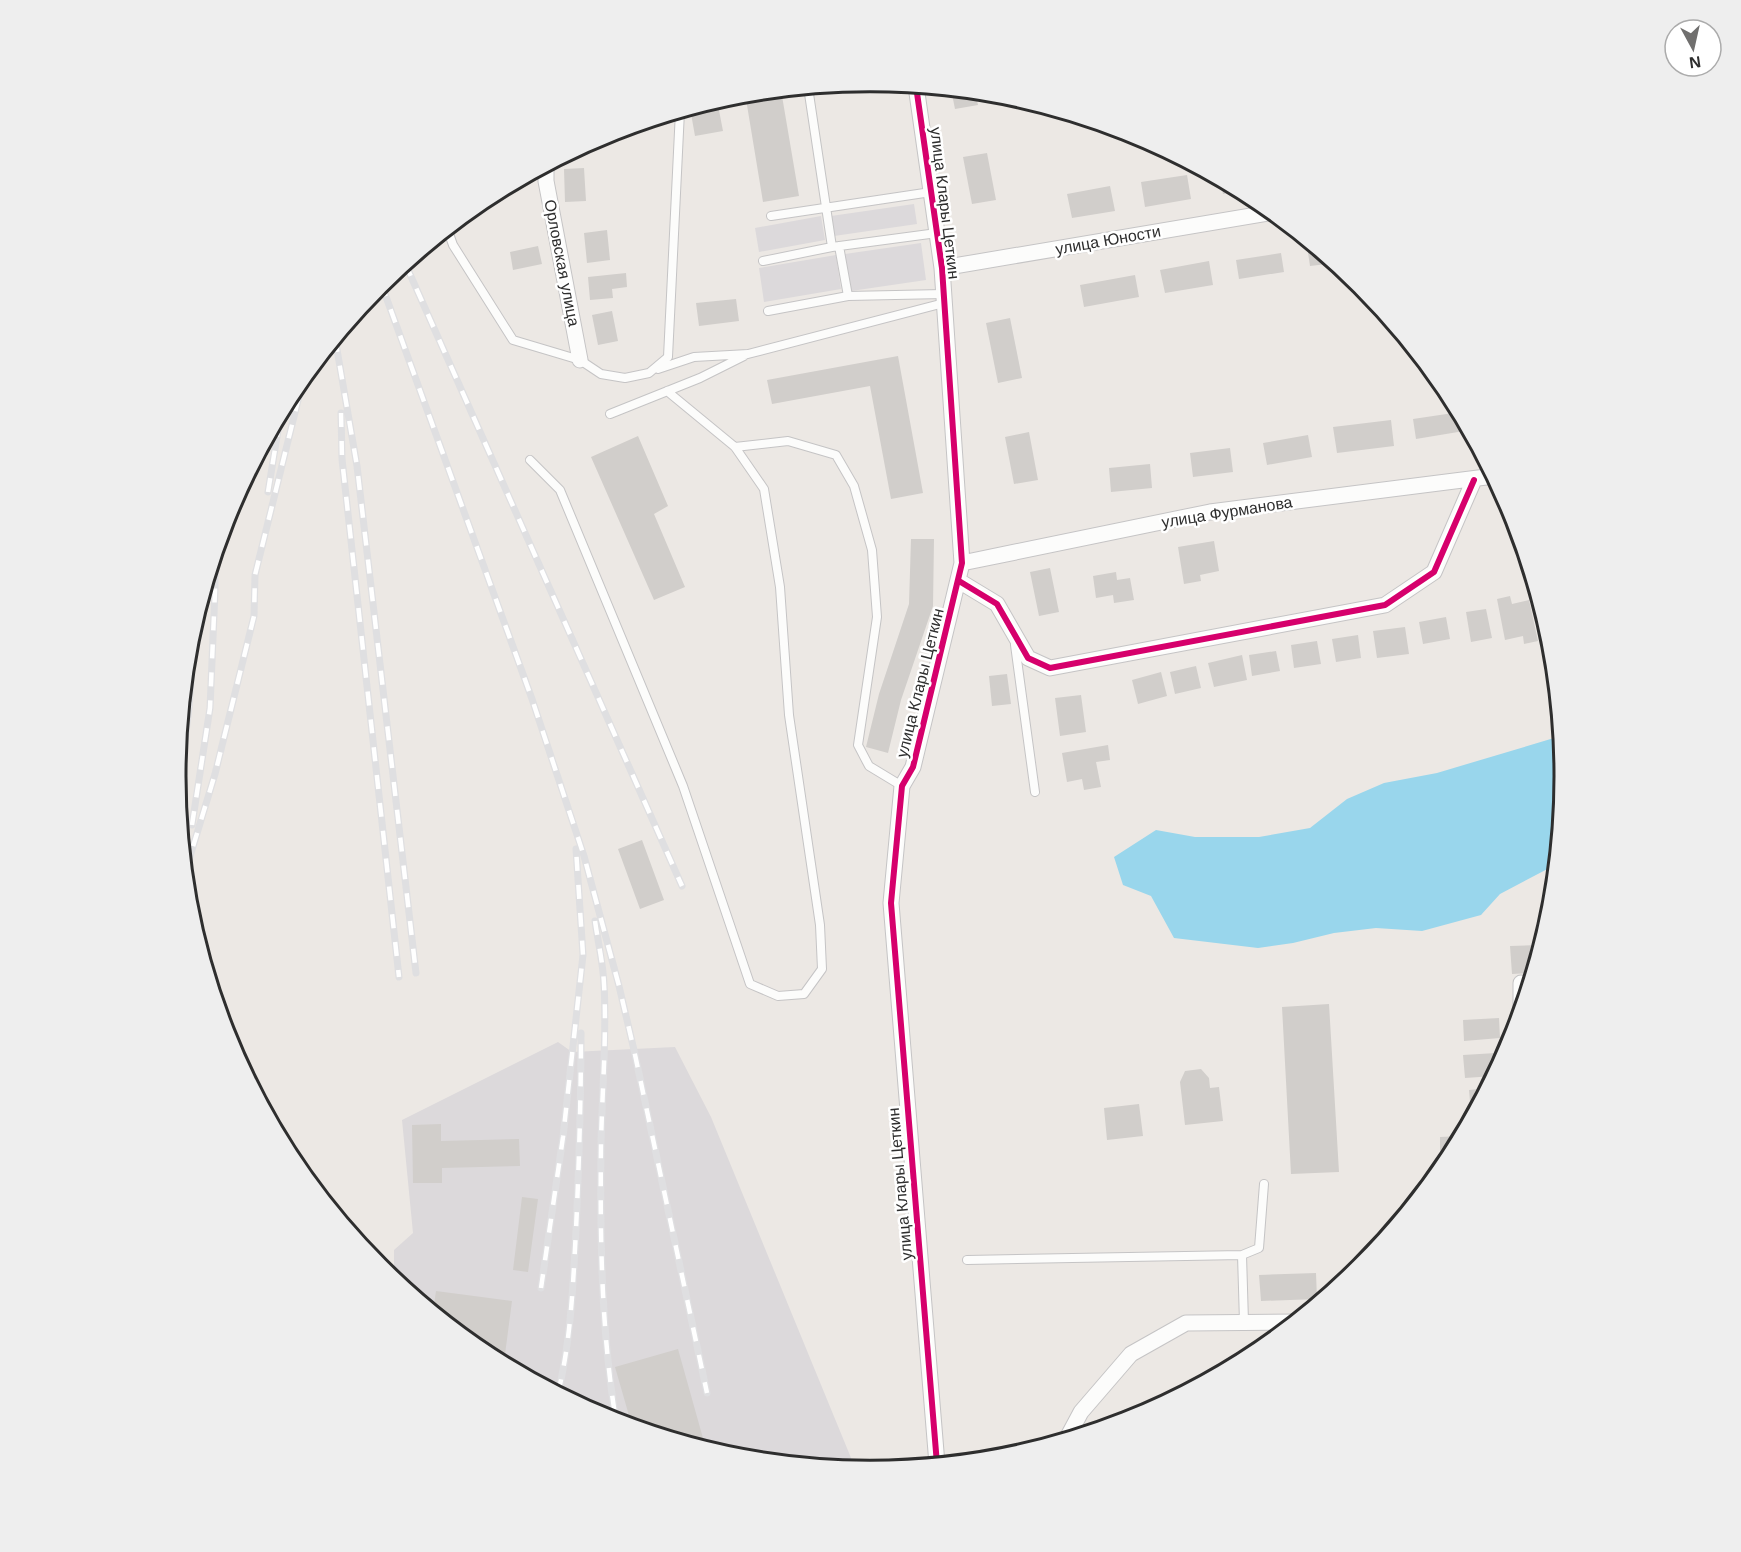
<svg xmlns="http://www.w3.org/2000/svg" width="1741" height="1552" font-family="Helvetica,sans-serif">
<style>
.industrial{fill:#dcd9db}
.water{fill:#99d6ec}
.building{fill:#d1cecb}
.lines{fill:none;stroke-linecap:round;stroke-linejoin:round}
.service-casing{stroke:#c5c4c5;stroke-width:10}
.minor-casing{stroke:#c5c4c5;stroke-width:17}
.service{stroke:#fcfcfb;stroke-width:8}
.minor{stroke:#fcfcfb;stroke-width:15}
.rail-casing{stroke:#dfdfe1;stroke-width:7}
.rail{stroke:#fff;stroke-width:4.5;stroke-dasharray:14;stroke-linecap:butt}
.cycleway-casing{stroke:#fff;stroke-width:10}
.cycleway{stroke:#d6006c;stroke-width:6}
.labels{text-anchor:middle;dominant-baseline:central;stroke-width:5;stroke-linejoin:round;paint-order:stroke}
.street-label{font-size:16px;fill:#2e2e2e;stroke:#fff}
.rim{fill:none;stroke:#2e2e2e;stroke-width:3}
</style>
<rect width="100%" height="100%" fill="#ece8e4"/>
<path class="industrial" d="M 914,204 L 917,224 L 834,236 L 831,216 Z
M 821,216 L 825,240 L 759,252 L 755,228 Z
M 921,243 L 926,280 L 851,291 L 845,254 Z
M 836,255 L 841,289 L 764,302 L 759,268 Z
M 558,1042 L 572,1052 L 675,1047 L 711,1117 L 856,1470 L 735,1458 L 604,1418 L 484,1354 L 394,1280 L 394,1250 L 413,1233 L 402,1120 Z"/>
<path class="water" d="M 1554,738 L 1562,738 L 1565,776 L 1557,864 L 1500,894 L 1481,915 L 1422,931 L 1376,928 L 1334,933 L 1293,943 L 1258,948 L 1174,938 L 1151,896 L 1123,885 L 1114,857 L 1156,830 L 1195,837 L 1259,837 L 1310,828 L 1347,799 L 1384,783 L 1437,773 Z"/>
<path class="building" d="M 951,89 L 975,91 L 978,105 L 955,109 Z
M 781,90 L 799,196 L 763,202 L 745,93 Z
M 717,100 L 723,131 L 695,136 L 690,108 Z
M 987,153 L 996,200 L 972,204 L 963,157 Z
M 584,168 L 586,201 L 565,202 L 564,169 Z
M 1187,175 L 1191,199 L 1145,207 L 1141,182 Z
M 1220,179 L 1242,190 L 1223,194 Z
M 1110,186 L 1115,211 L 1072,218 L 1067,194 Z
M 607,230 L 610,260 L 587,263 L 584,233 Z
M 437,237 L 441,245 L 424,253 L 422,249 Z
M 1314,245 L 1336,263 L 1310,266 L 1307,246 Z
M 538,246 L 542,264 L 513,270 L 510,252 Z
M 1281,253 L 1284,272 L 1239,279 L 1236,260 Z
M 1209,261 L 1213,285 L 1165,293 L 1160,270 Z
M 626,273 L 627,287 L 612,289 L 613,298 L 590,300 L 588,277 Z
M 1135,275 L 1139,297 L 1084,307 L 1080,285 Z
M 736,299 L 739,321 L 699,326 L 696,303 Z
M 612,311 L 618,341 L 598,345 L 592,315 Z
M 1010,318 L 1022,378 L 998,383 L 986,323 Z
M 898,356 L 923,493 L 891,499 L 870,386 L 772,404 L 767,380 Z
M 1460,412 L 1470,430 L 1416,439 L 1413,419 Z
M 1391,420 L 1394,446 L 1337,453 L 1333,427 Z
M 1029,432 L 1038,480 L 1014,484 L 1005,437 Z
M 1308,435 L 1312,457 L 1267,465 L 1263,443 Z
M 638,436 L 668,506 L 654,514 L 685,587 L 654,600 L 591,457 Z
M 1230,448 L 1233,472 L 1193,477 L 1190,453 Z
M 1150,464 L 1152,488 L 1111,492 L 1109,468 Z
M 911,539 L 934,539 L 933,606 L 901,700 L 888,753 L 866,747 L 879,694 L 909,604 Z
M 1214,541 L 1219,571 L 1200,575 L 1201,581 L 1184,584 L 1178,547 Z
M 1050,568 L 1059,612 L 1039,616 L 1030,572 Z
M 1116,572 L 1117,580 L 1130,578 L 1134,600 L 1114,603 L 1113,595 L 1096,598 L 1093,576 Z
M 1510,596 L 1512,604 L 1529,600 L 1538,641 L 1524,644 L 1523,636 L 1505,640 L 1497,599 Z
M 1486,609 L 1492,638 L 1471,642 L 1466,612 Z
M 1446,617 L 1450,639 L 1423,644 L 1419,622 Z
M 1405,627 L 1409,654 L 1377,658 L 1373,631 Z
M 1358,635 L 1361,658 L 1336,662 L 1332,639 Z
M 1317,641 L 1321,664 L 1294,668 L 1291,645 Z
M 1276,651 L 1280,671 L 1252,676 L 1249,655 Z
M 1242,655 L 1247,680 L 1214,687 L 1208,663 Z
M 1196,666 L 1201,688 L 1175,694 L 1170,672 Z
M 1161,672 L 1167,696 L 1138,704 L 1132,680 Z
M 1007,674 L 1011,704 L 992,706 L 989,676 Z
M 1081,695 L 1086,732 L 1060,736 L 1055,698 Z
M 1108,745 L 1110,760 L 1096,762 L 1101,787 L 1084,790 L 1082,779 L 1067,782 L 1062,753 Z
M 642,840 L 664,900 L 640,909 L 618,849 Z
M 1539,945 L 1539,954 L 1533,973 L 1512,974 L 1510,946 Z
M 1329,1004 L 1339,1172 L 1291,1174 L 1282,1007 Z
M 1499,1018 L 1500,1038 L 1464,1041 L 1463,1020 Z
M 1496,1053 L 1497,1071 L 1494,1076 L 1465,1078 L 1463,1055 Z
M 1201,1069 L 1209,1078 L 1210,1088 L 1219,1087 L 1223,1121 L 1185,1125 L 1180,1082 L 1185,1071 Z
M 1488,1088 L 1475,1113 L 1471,1113 L 1469,1090 Z
M 1139,1104 L 1143,1136 L 1107,1140 L 1104,1108 Z
M 441,1124 L 441,1141 L 519,1139 L 520,1166 L 442,1168 L 442,1183 L 413,1183 L 412,1125 Z
M 1462,1136 L 1449,1160 L 1440,1160 L 1440,1137 Z
M 522,1197 L 538,1199 L 528,1272 L 513,1270 Z
M 1365,1264 L 1362,1268 L 1347,1280 L 1345,1267 Z
M 1316,1273 L 1317,1299 L 1261,1301 L 1259,1275 Z
M 436,1291 L 512,1301 L 504,1362 L 497,1361 L 484,1354 L 433,1312 Z
M 678,1349 L 706,1449 L 632,1426 L 615,1367 Z"/>
<g class="lines">
<g class="service-casing">
<path id="service" d="M 808,87 L 832,247
M 771,216 L 931,192
M 447,228 L 453,245 L 513,340 L 580,360 L 601,374 L 625,378 L 649,373 L 668,357 L 680,111
M 839,246 L 848,296
M 763,261 L 832,247 L 937,233
M 768,311 L 848,296 L 943,294
M 658,369 L 694,357 L 748,354 L 944,303
M 610,414 L 700,378 L 744,356
M 735,447 L 788,441 L 836,455 L 854,486 L 872,550 L 877,617 L 858,745 L 869,766 L 902,786
M 530,460 L 560,490 L 683,786 L 750,984 L 778,996 L 804,994 L 822,969 L 820,925 L 789,715 L 780,587 L 764,489 L 735,447 L 667,391
M 1015,645 L 1035,792
M 967,1260 L 1242,1255
M 1244,1322 L 1242,1255 L 1259,1248 L 1264,1184"/>
</g>
<g class="minor-casing">
<path id="minor" d="M 916,86 L 942,268 L 962,563 L 913,767 L 902,786 L 891,903 L 937,1464
M 546,165 L 546,181 L 580,360
M 942,268 L 1274,212
M 962,563 L 1210,512 L 1494,476
M 959,581 L 997,604 L 1028,658 L 1050,668 L 1385,605 L 1434,572 L 1474,480
M 1521,983 L 1521,1013
M 349,1230 L 352,1234
M 1066,1440 L 1081,1412 L 1131,1354 L 1186,1323 L 1296,1322"/>
</g>
<use href="#service" class="service"/>
<use href="#minor" class="minor"/>
<g class="rail-casing">
<path id="rail" d="M 405,263 L 682,886
M 381,283 L 532,699 L 584,856 L 619,986 L 634,1050 L 707,1393
M 335,338 L 357,466 L 416,973
M 341,413 L 342,459 L 399,977
M 268,492 L 281,412
M 178,799 L 189,707 L 195,621
M 192,825 L 210,708 L 215,591 L 215,555
M 185,873 L 215,774 L 254,616 L 255,575 L 304,376
M 595,921 C 598,942 603,963 604,984 C 607,1037 602,1091 601,1144 C 600,1237 601,1329 616,1421
M 541,1288 L 563,1137 L 583,955 L 576,849
M 558,1393 C 571,1340 573,1285 576,1230 C 579,1164 581,1099 581,1033"/>
</g>
<use href="#rail" class="rail"/>
<g class="cycleway-casing">
<path id="cycleway" d="M 916,86 L 942,268 L 962,563 L 913,767 L 902,786 L 891,903 L 937,1464
M 959,581 L 997,604 L 1028,658 L 1050,668 L 1385,605 L 1434,572 L 1474,480"/>
</g>
<use href="#cycleway" class="cycleway"/>
</g>
<g class="labels">
<g class="street-label">
<text transform="translate(945 203) rotate(83)">улица Клары Цеткин</text>
<text transform="translate(1108 240) rotate(-10)">улица Юности</text>
<text transform="translate(562 263) rotate(79)">Орловская улица</text>
<text transform="translate(1227 512) rotate(-9)">улица Фурманова</text>
<text transform="translate(920 683) rotate(-76)">улица Клары Цеткин</text>
<text transform="translate(900 1184) rotate(-95)">улица Клары Цеткин</text>
</g>
</g>
<path d="M0 0H1741V1552H0ZM186 776a684 684 0 1 1 1368 0a684 684 0 1 1-1368 0Z" fill="#eee" fill-rule="evenodd"/>
<path class="rim" d="M186 776a684 684 0 1 1 1368 0a684 684 0 1 1-1368 0Z"/>
<g transform="translate(1693 48) rotate(172)"><circle r="28" fill="#ffffff" stroke="#ababab" stroke-width="1.5"/>
<path d="M0-4.5L10 22L0 15L-10 22Z" fill="#706f6e"/>
<text y="-9" font-size="16" font-weight="bold" text-anchor="middle" fill="#2e2e2e">N</text>
</g>
</svg>
